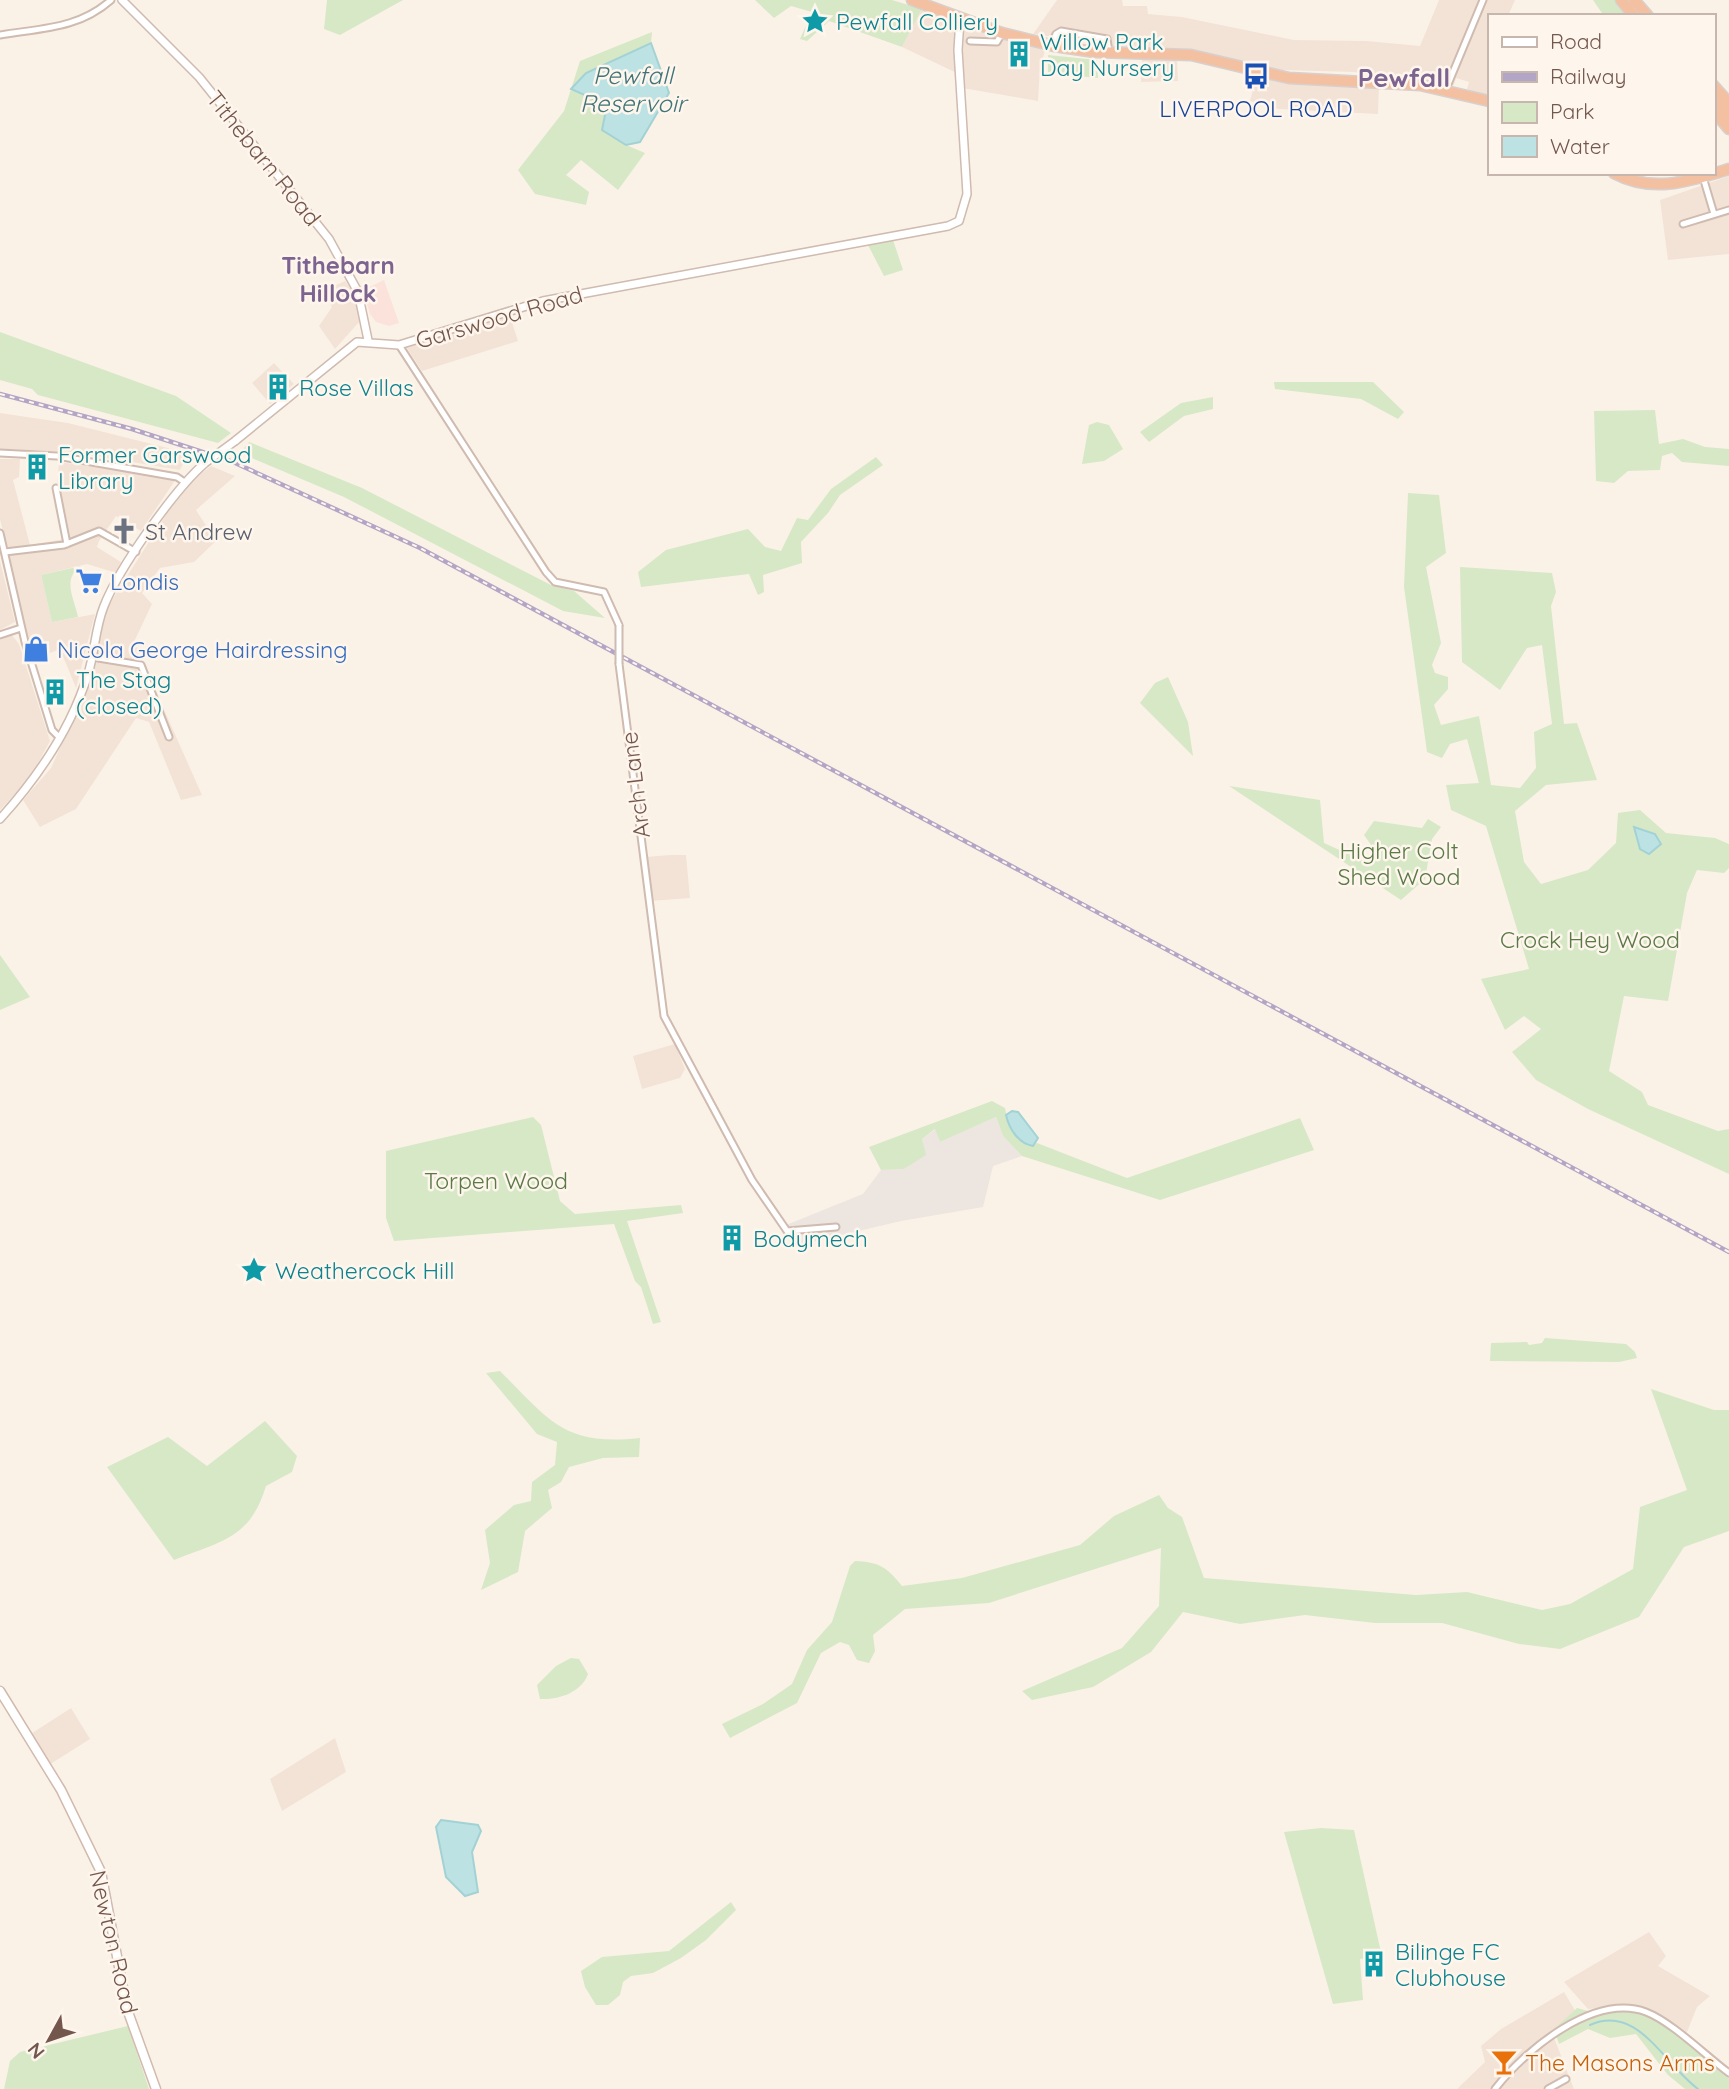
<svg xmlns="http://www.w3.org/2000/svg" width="1729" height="2089" font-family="Quicksand,sans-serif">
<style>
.residential{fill:#f3e3d6}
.commercial{fill:#fbe2db}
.industrial{fill:#ece5e0}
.green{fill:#d7e8c6}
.water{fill:#bce2e4;stroke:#a3d2d5;stroke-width:2}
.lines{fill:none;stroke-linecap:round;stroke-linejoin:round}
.stream{stroke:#a3d2d5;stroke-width:2}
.minor-casing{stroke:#cfbbb0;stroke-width:9}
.tertiary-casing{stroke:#cfbbb0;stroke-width:10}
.secondary-casing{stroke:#d1baae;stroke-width:11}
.trunk-casing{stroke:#d8d0cd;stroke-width:13}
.minor{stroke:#fff;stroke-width:5}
.tertiary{stroke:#fff;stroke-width:7}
.secondary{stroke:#fff;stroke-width:8}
.trunk{stroke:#f4c0a2;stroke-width:10}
.rail-casing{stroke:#b3a5c5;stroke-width:4.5}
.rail{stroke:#fef6ed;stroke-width:2;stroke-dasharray:5;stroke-linecap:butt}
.minor-bridge-casing{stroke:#cfbbb0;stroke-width:9;stroke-linecap:butt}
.tertiary-bridge-casing{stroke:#cfbbb0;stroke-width:10;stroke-linecap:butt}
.minor-bridge{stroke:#fff;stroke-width:5}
.tertiary-bridge{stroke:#fff;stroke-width:7}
.labels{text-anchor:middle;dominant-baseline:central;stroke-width:5;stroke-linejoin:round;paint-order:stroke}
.culture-label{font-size:23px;fill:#0d838f;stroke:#fef6ed;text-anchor:start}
.transit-label{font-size:23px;fill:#164399;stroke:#fef6ed}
.street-label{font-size:23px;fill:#74574c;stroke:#fef6ed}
.worship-label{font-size:23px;fill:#5b616d;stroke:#fef6ed;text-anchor:start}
.shop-label{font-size:23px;fill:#366cbe;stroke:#fef6ed;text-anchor:start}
.park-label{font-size:23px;fill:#597945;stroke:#fef6ed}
.food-label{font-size:23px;fill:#c56008;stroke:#fef6ed;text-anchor:start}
.water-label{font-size:24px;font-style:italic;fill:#407478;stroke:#fef6ed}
.neighbourhood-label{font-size:24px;font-weight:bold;fill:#7d6490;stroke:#fef6ed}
.quarter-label{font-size:26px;font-weight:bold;fill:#7d6490;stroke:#fef6ed}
</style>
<rect width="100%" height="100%" fill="#fbf2e7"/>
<path class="residential" d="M 1057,0 L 1122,0 L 1123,6 L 1147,6 L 1148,14 L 1182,17 L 1294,40 L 1367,41 L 1420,46 L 1439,0 L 1515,0 L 1508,16 L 1489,16 L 1489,97 L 1467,89 L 1469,82 L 1456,78 L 1454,85 L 1354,72 L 1282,70 L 1191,49 L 1108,46 L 1033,34 Z
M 922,9 L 1045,51 L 1040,68 L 1038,101 L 962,88 L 961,75 L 902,47 Z
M 1142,58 L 1177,58 L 1178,81 L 1141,82 Z
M 1256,77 L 1295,84 L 1379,86 L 1378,114 L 1278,109 L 1250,101 Z
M 1729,176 L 1729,254 L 1668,260 L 1660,200 Z
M 345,281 L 354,294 L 360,321 L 335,349 L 319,326 L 332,307 L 323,291 Z
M 510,316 L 518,341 L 422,371 L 405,345 Z
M 274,363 L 294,384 L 270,404 L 252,383 Z
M 0,413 L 68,423 L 188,453 L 180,470 L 71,452 L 0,449 Z
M 0,459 L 20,459 L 19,477 L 13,480 L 30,545 L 70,538 L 57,486 L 59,462 L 176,479 L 141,531 L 116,516 L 99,541 L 97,547 L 121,562 L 116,573 L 87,564 L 41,575 L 52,622 L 95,614 L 76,688 L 60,649 L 33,660 L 0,519 Z
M 211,466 L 235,476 L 196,510 L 216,541 L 194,562 L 160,568 L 142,593 L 152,604 L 134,642 L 202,795 L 181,800 L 149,722 L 136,718 L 76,809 L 40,827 L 23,800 L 51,768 L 91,678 L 105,611 L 185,485 Z
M 0,561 L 15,622 L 0,630 Z
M 12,635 L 19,644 L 50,741 L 30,778 L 0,810 L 0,640 Z
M 670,855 L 686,855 L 690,898 L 650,901 L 645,857 Z
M 675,1044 L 685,1069 L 680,1078 L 642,1089 L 633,1056 Z
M 71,1708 L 90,1739 L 49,1765 L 29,1735 Z
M 335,1738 L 346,1772 L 282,1811 L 270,1779 Z
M 1649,1932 L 1666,1956 L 1658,1966 L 1710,1996 L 1697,2007 L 1685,2037 L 1651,2012 L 1631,2005 L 1588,2009 L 1564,1982 Z
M 1564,1992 L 1579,2017 L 1553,2035 L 1574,2089 L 1457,2089 L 1485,2062 L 1481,2046 L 1501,2029 Z"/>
<path class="commercial" d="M 384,280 L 399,323 L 389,326 L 376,322 L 370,314 L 363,290 Z"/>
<path class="industrial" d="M 996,1117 L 1003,1136 L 1022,1156 L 993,1166 L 983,1207 L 901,1221 L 799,1245 L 786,1225 L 863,1194 L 881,1170 L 904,1169 L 925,1155 L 922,1139 L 936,1129 L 940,1142 Z"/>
<path class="green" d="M 327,0 L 403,0 L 340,35 L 324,29 Z
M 755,0 L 892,0 L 922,9 L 902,47 L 829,21 L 807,41 L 800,39 L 812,12 L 791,6 L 774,18 Z
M 1593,0 L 1615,0 L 1628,16 L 1604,16 Z
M 652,32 L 651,43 L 586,73 L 572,89 L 607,105 L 626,145 L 645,153 L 618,190 L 581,160 L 566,175 L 589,192 L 586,205 L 535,194 L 518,170 L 564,111 L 580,61 Z
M 1048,55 L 1097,60 L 1098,78 L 1048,73 Z
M 893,240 L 903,270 L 884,276 L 868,245 Z
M 0,332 L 176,396 L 231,433 L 218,443 L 38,395 L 32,389 L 0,380 Z
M 1274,382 L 1373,382 L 1404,412 L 1398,419 L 1361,399 L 1275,389 Z
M 1213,397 L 1213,409 L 1184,416 L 1149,442 L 1140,432 L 1181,403 Z
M 1655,410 L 1659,444 L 1683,439 L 1705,447 L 1729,449 L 1729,466 L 1682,462 L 1672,453 L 1662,456 L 1660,470 L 1628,471 L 1614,483 L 1596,481 L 1594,411 Z
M 1097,422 L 1109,425 L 1123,449 L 1104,461 L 1082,464 L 1089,425 Z
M 249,442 L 362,488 L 551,585 L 574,591 L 605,618 L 563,611 L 344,497 L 240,453 Z
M 876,457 L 883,465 L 840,495 L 828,513 L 801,542 L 802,563 L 763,575 L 764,592 L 758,595 L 749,574 L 641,587 L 638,572 L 666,550 L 748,529 L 765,547 L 781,551 L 797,518 L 808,520 L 831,489 Z
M 1408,493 L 1439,495 L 1446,553 L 1426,567 L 1441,643 L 1432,665 L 1435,673 L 1448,677 L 1448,689 L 1434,705 L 1441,725 L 1479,716 L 1491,785 L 1520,788 L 1536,768 L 1534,732 L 1552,724 L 1542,645 L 1527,648 L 1500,690 L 1462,662 L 1460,567 L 1552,573 L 1556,592 L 1551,606 L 1564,724 L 1577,723 L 1597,780 L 1546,785 L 1515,811 L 1524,862 L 1541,884 L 1588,870 L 1616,843 L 1618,813 L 1640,810 L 1666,833 L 1715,838 L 1729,844 L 1729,868 L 1724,873 L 1697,870 L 1687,893 L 1668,1001 L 1624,996 L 1609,1071 L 1642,1092 L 1648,1105 L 1718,1131 L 1729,1129 L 1729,1174 L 1588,1109 L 1536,1080 L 1512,1052 L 1541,1029 L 1524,1016 L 1505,1030 L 1481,979 L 1529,969 L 1486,826 L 1451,810 L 1446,785 L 1479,783 L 1467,739 L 1450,744 L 1442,758 L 1427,752 L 1404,587 Z
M 81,566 C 61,579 75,600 78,617 L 52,622 L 41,575 Z
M 1168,677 L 1188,722 L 1193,756 L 1140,703 L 1155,683 Z
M 1229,786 L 1320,800 L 1324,843 L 1364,861 L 1374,849 L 1364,835 L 1374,821 L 1422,828 L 1428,819 L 1441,827 L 1432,839 L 1425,879 L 1401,900 Z
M 0,955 L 30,997 L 0,1010 Z
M 992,1101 L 1005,1108 L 1008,1123 L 1028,1146 L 1037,1143 L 1127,1178 L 1300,1118 L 1314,1150 L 1160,1200 L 1022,1156 L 1003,1136 L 996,1117 L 940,1142 L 935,1129 L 922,1139 L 926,1155 L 904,1169 L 881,1170 L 869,1147 Z
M 533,1117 L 541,1125 L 560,1201 L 575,1214 L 681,1205 L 683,1213 L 627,1221 L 661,1322 L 653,1324 L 641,1287 L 635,1281 L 614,1224 L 394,1241 L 386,1218 L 386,1151 Z
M 1545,1338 L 1626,1344 L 1635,1352 L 1637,1358 L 1619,1362 L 1490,1361 L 1491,1343 L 1527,1342 L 1529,1345 L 1542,1343 Z
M 500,1371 C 551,1422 564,1446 640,1438 L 639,1457 L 603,1458 L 569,1467 L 561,1482 L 548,1490 L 552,1508 L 525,1531 L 518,1572 L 481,1590 L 490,1563 L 485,1530 L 514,1505 L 531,1501 L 532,1482 L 555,1465 L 557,1442 L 537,1434 L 486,1373 Z
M 1651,1389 L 1714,1410 L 1729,1410 L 1729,1531 L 1684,1547 L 1639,1617 L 1560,1649 L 1519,1644 L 1442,1623 L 1375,1623 L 1305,1615 L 1240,1624 L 1183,1612 L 1151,1652 L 1093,1687 L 1032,1700 L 1022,1691 L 1122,1648 L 1159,1606 L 1161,1548 L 989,1603 L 905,1609 L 873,1635 L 875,1651 L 869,1663 L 857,1660 L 849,1645 L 840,1642 L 821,1653 L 797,1703 L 730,1738 L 722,1724 L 763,1704 L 792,1684 L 807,1650 L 832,1622 L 850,1566 L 855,1561 C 879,1562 887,1567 902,1586 L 962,1578 L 1080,1545 L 1114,1516 L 1159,1495 L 1168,1508 L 1182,1517 L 1204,1578 L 1416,1595 L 1467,1592 L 1542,1610 L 1570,1604 L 1633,1569 L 1640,1507 L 1687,1490 Z
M 265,1421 L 297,1456 L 292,1472 L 266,1486 C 250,1539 221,1541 174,1560 L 107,1467 L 168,1437 L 207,1466 Z
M 571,1658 L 579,1659 L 588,1674 C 581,1693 558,1700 540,1699 L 537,1685 L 556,1666 Z
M 1321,1828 L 1354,1830 L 1382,1957 L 1360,1959 L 1363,2000 L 1333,2004 L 1284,1832 Z
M 731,1902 L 736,1910 L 706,1940 L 681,1958 L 653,1973 L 631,1976 L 623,1982 L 620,1995 L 608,2005 L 596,2005 L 585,1987 L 581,1971 L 602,1957 L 669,1951 Z
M 1609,2007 L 1631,2008 L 1653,2015 L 1729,2078 L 1729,2089 L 1685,2089 L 1668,2075 L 1636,2034 L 1610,2038 L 1588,2029 L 1559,2044 L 1554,2029 L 1577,2008 L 1588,2011 Z
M 128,2026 L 149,2089 L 4,2089 L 10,2061 L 20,2052 Z"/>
<path class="water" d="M 651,43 L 669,93 L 640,142 L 626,145 L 602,130 L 607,105 L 571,89 L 586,73 Z
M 1634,827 L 1655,834 L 1661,844 L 1649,854 L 1640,849 Z
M 1012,1111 L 1018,1112 L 1038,1138 L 1033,1146 C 1019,1144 1009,1129 1006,1115 Z
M 441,1820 L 478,1825 L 481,1831 L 472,1852 L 478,1892 L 465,1896 L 446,1877 L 436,1827 Z"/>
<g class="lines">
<path class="stream" d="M 1590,2025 C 1638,2004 1662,2062 1698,2089"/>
<g class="minor-casing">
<path id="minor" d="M 0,35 C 42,28 78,29 111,0
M 970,41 L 997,42 L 1002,33
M 1051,46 L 1056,34 L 1061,31 L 1107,39 L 1109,52
M 1446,89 L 1483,0
M 1703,177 L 1714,214
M 1683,224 L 1729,210
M 399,345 L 546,572 L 555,582 L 604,592 L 619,625
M 0,453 L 57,456 L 177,477 L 183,481
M 56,488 L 67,544
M 0,533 L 25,642 L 52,730 L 59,737
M 5,552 L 64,545 L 99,531 L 136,552
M 0,635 L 21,628
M 92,657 L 141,665 L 169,737
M 619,664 L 664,1016 L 752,1180 L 787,1231 L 836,1227
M 1495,2089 C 1525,2050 1594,1993 1646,2012 C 1672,2022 1706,2056 1729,2073
M 1548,2089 L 1566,2079"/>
</g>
<g class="tertiary-casing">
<path id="tertiary" d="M 122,0 L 199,77 L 329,239 L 358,292 L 368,340
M 235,441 L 357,342 L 399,345 L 543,301 L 948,226 L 959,221 L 967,194 L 958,50 L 960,19
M 0,819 C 38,777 71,729 88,674 C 95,652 95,628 104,606 C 119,568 174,490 205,463"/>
</g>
<g class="secondary-casing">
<path id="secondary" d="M 0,1691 L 61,1790 L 101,1872 L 127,2009 L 156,2089"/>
</g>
<g class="trunk-casing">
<path id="trunk" d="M 912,0 L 1002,33 L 1054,46 L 1095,52 L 1191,55 L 1289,78 L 1420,85 L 1489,101
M 1621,0 L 1634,16
M 1634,0 L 1648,16
M 1713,85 L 1729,103
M 1713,96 L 1729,115
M 1713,110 L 1729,129
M 1614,173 C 1653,194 1690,181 1729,169"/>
</g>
<use href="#minor" class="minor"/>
<use href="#tertiary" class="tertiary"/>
<use href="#secondary" class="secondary"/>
<use href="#trunk" class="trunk"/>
<g class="rail-casing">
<path id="rail" d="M 0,394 L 132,429 L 233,462 L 420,548 L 1729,1252"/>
</g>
<use href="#rail" class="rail"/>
<g class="minor-bridge-casing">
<path id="minor-bridge" d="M 619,625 L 619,664"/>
</g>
<g class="tertiary-bridge-casing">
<path id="tertiary-bridge" d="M 205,463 L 235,441"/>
</g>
<use href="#minor-bridge" class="minor-bridge"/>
<use href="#tertiary-bridge" class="tertiary-bridge"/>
</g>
<defs>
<g id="sight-bare" transform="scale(2.1)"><path d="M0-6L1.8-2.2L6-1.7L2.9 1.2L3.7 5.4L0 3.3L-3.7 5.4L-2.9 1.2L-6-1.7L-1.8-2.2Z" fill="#0f9aa8" stroke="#fef6ed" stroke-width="2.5" paint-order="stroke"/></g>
<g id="building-bare" transform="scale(2.1)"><path d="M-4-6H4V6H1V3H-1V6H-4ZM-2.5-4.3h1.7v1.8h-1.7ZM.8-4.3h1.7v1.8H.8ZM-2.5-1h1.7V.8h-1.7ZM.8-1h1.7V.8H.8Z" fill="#0f9aa8" stroke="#fef6ed" stroke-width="2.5" paint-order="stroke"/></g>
<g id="bus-bare" transform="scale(2.1)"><path d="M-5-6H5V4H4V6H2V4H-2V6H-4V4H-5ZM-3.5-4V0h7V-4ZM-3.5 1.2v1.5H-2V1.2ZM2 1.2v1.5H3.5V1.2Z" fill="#1a4fb4" stroke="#fef6ed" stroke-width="2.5" paint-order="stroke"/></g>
<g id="church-bare" transform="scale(2.1)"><path d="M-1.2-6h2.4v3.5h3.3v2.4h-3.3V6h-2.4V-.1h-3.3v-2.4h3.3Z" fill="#6b7280" stroke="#fef6ed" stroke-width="2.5" paint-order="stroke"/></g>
<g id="supermarket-bare" transform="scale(2.1)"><path d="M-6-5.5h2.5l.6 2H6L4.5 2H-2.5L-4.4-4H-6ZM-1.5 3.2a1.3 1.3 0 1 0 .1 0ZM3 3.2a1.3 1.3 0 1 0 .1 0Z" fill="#3f7fe0" stroke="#fef6ed" stroke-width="2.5" paint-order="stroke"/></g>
<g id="shop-bare" transform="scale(2.1)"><path d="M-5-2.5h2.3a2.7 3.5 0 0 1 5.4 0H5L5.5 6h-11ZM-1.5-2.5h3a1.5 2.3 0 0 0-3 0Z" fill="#3f7fe0" stroke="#fef6ed" stroke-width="2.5" paint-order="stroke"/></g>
<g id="bar-bare" transform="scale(2.1)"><path d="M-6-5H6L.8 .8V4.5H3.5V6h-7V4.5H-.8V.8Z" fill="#e8710a" stroke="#fef6ed" stroke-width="2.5" paint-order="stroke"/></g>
</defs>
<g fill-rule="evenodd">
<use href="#sight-bare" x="815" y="21"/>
<use href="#building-bare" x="1019" y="54"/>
<use href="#bus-bare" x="1256" y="76"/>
<use href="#building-bare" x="278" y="387"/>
<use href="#building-bare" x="37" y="467"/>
<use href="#church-bare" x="124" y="531"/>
<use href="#supermarket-bare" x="89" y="581"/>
<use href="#shop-bare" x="36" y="649"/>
<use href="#building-bare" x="55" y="692"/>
<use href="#building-bare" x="732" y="1238"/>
<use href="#sight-bare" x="254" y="1270"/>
<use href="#building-bare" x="1374" y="1964"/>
<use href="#bar-bare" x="1504" y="2062"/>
</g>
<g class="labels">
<g class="culture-label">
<text x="836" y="21">Pewfall Colliery</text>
<text x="1040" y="41">Willow Park<tspan x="1040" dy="26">Day Nursery</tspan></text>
<text x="299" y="387">Rose Villas</text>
<text x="58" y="454">Former Garswood<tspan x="58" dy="26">Library</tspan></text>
<text x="76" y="679">The Stag<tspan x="76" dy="26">(closed)</tspan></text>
<text x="753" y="1238">Bodymech</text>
<text x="275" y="1270">Weathercock Hill</text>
<text x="1395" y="1951">Bilinge FC<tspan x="1395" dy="26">Clubhouse</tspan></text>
</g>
<g class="transit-label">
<text x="1256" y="108">LIVERPOOL ROAD</text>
</g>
<g class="street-label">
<text transform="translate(264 158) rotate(51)">Tithebarn Road</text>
<text transform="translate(499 317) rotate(-16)">Garswood Road</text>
<text transform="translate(635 785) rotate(-97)">Arch Lane</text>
<text transform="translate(114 1942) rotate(77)">Newton Road</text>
</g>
<g class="worship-label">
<text x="145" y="531">St Andrew</text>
</g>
<g class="shop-label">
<text x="110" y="581">Londis</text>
<text x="57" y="649">Nicola George Hairdressing</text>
</g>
<g class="park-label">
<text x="1399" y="850">Higher Colt<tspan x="1399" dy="26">Shed Wood</tspan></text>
<text x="1590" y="939">Crock Hey Wood</text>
<text x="496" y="1180">Torpen Wood</text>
</g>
<g class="food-label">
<text x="1525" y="2062">The Masons Arms</text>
</g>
<g class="water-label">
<text x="633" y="75">Pewfall<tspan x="633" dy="28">Reservoir</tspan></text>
</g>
<g class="neighbourhood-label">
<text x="338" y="265">Tithebarn<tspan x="338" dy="28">Hillock</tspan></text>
</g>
<g class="quarter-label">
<text x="1404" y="77">Pewfall</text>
</g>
</g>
<rect x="1488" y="14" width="228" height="161" fill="#fef6ed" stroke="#c7b6ad" stroke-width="2"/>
<rect x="1502" y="37" width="35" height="10" fill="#ffffff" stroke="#c7b6ad" stroke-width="2"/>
<text x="1550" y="49" font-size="21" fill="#74574c">Road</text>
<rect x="1502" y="72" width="35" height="10" fill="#b3a5c5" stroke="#c7b6ad" stroke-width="2"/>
<text x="1550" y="84" font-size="21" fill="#74574c">Railway</text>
<rect x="1502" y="102" width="35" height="21" fill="#d7e8c6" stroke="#c7b6ad" stroke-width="2"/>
<text x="1550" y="119" font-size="21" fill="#74574c">Park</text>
<rect x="1502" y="136" width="35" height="21" fill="#bce2e4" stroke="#c7b6ad" stroke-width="2"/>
<text x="1550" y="154" font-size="21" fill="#74574c">Water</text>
<g transform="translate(49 2040) rotate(230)" stroke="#fef6ed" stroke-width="5" paint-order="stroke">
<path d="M0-5L12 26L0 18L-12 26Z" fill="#74574c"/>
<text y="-10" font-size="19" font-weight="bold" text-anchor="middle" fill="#74574c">N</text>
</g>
</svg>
